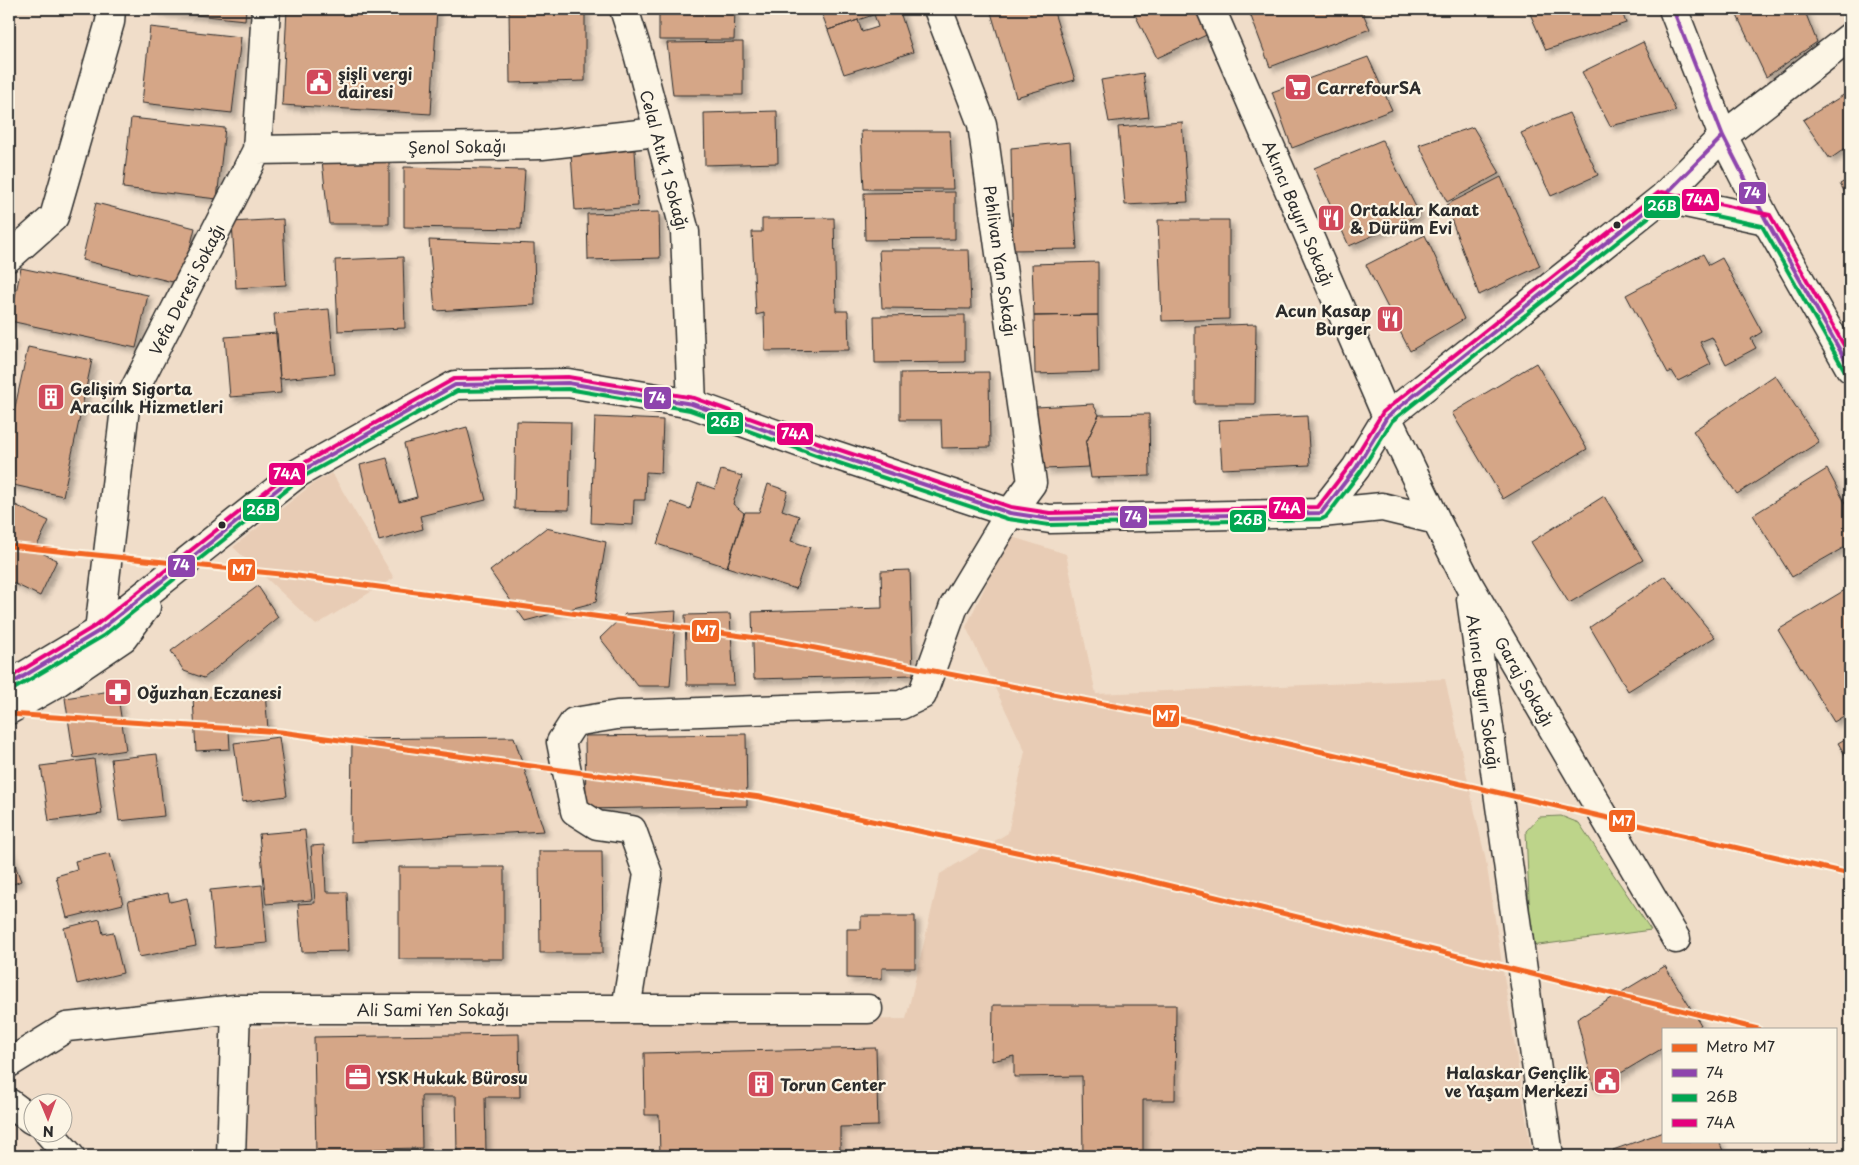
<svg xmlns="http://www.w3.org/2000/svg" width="1859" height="1165" font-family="'Playpen Sans',sans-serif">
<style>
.built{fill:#e8ccb5}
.green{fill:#bdd48a;stroke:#74805a}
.building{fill:#d5a687;stroke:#2b2b2b;filter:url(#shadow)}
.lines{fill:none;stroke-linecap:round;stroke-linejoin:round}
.minor-casing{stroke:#2b2b2b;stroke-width:31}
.major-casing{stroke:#2b2b2b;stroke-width:31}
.minor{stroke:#fcf5e5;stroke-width:28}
.major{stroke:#fcf5e5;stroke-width:28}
.bus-1-casing{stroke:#fcf5e5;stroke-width:8}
.bus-2-casing{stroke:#fcf5e5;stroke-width:8}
.bus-3-casing{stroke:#fcf5e5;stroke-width:8}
.bus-1{stroke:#8e44ad;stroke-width:4}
.bus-2{stroke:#00a651;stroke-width:4}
.bus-3{stroke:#e5007d;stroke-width:4}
.metro-1-casing{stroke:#fcf5e5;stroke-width:9}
.metro-1{stroke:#f26522;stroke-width:5}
.bus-dot{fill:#2b2b2b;stroke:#fcf5e5;stroke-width:2}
.labels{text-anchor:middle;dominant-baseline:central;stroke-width:4.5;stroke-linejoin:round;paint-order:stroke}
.poi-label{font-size:16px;font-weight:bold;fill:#2b2b2b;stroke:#fcf5e5;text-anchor:start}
.street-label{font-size:16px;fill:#2b2b2b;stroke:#fcf5e5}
.line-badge{stroke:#fcf5e5;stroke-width:2}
.badge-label{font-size:14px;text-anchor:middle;font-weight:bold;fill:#fff}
</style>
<defs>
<filter id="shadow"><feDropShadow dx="4.5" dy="4.5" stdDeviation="2.5" flood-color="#0004"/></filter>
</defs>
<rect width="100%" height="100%" fill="#f0ddc9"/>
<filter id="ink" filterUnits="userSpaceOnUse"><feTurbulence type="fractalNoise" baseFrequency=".02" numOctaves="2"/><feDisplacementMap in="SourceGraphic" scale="10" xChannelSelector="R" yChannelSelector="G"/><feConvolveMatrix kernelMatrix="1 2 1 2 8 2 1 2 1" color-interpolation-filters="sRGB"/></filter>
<g filter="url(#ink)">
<path class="built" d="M 332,473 L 394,578 L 316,625 L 233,547 L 314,483 Z
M 1009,536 L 1066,554 L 1096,694 L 1445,679 L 1486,861 L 1532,1156 L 243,1156 L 246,1028 L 906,1019 L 940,874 L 1008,833 L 1025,751 L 966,627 Z"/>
<path class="green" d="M 1561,816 L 1579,823 L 1651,930 L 1531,946 L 1526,831 L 1539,817 Z"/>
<path class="building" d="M 156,9 L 246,9 L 245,20 L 156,11 Z
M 287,9 L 437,9 L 431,114 L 282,105 Z
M 509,9 L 585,9 L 585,81 L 510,83 Z
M 659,9 L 735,9 L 734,40 L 659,40 Z
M 820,9 L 891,9 L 828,30 Z
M 891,9 L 899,9 L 913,52 L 844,74 L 828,30 L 858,20 L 862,32 L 878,27 L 874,14 Z
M 990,9 L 1053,9 L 1075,80 L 1016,97 Z
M 1132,9 L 1203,9 L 1215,31 L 1157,58 Z
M 1256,9 L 1361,9 L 1370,29 L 1270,67 L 1249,11 Z
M 1528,9 L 1621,9 L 1626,23 L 1546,50 Z
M 1734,9 L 1804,9 L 1817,42 L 1766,77 Z
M 150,27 L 241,37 L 232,113 L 142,103 Z
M 743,42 L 743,95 L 673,95 L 667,43 Z
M 1643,42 L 1676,111 L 1610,126 L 1582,72 Z
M 1368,57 L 1392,110 L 1292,148 L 1272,92 Z
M 1143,73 L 1149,117 L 1109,122 L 1101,80 Z
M 1850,91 L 1850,145 L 1830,159 L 1803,120 Z
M 777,111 L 778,163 L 705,165 L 704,113 Z
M 1569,113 L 1598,175 L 1551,196 L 1521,133 Z
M 131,118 L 225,128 L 217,199 L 123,188 Z
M 1182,122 L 1188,202 L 1125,205 L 1118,127 Z
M 1473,127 L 1500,173 L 1447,202 L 1419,145 Z
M 861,131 L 950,131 L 953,189 L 864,189 Z
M 1382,140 L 1420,215 L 1349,246 L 1314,168 Z
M 1070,142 L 1077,249 L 1013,250 L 1011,148 Z
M 635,150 L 638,206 L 575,210 L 571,154 Z
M 322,161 L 389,161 L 389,224 L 329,224 Z
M 404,167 L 525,170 L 521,229 L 404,227 Z
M 1501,177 L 1540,266 L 1479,295 L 1446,205 Z
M 1850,178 L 1850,201 L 1840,184 Z
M 955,192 L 955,239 L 865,240 L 864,193 Z
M 96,203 L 195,228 L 181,284 L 82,260 Z
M 659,212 L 660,258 L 588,260 L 587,214 Z
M 834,218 L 836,311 L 848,311 L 849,350 L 765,351 L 764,313 L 756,315 L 752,232 L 762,232 L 762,219 Z
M 283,219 L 286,285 L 236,288 L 232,222 Z
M 1158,220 L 1229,220 L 1229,319 L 1162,321 Z
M 1425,235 L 1464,319 L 1410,351 L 1366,265 Z
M 429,240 L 534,244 L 535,305 L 435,311 Z
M 879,250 L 969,250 L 971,309 L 882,308 Z
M 1703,254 L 1709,265 L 1722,258 L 1762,332 L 1751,339 L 1756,348 L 1726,364 L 1712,337 L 1700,342 L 1711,364 L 1678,381 L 1672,371 L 1668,373 L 1626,295 Z
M 403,257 L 405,328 L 338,331 L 335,260 Z
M 1098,262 L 1098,315 L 1034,316 L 1032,264 Z
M 21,268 L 148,295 L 136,348 L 10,321 Z
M 329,309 L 335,374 L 280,379 L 274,314 Z
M 965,315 L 965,362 L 875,363 L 874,316 Z
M 1098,315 L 1099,372 L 1035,374 L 1034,316 Z
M 1256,324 L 1255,404 L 1195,404 L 1195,326 Z
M 277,333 L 281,393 L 230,397 L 225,337 Z
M 9,340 L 12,340 L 9,362 Z
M 28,347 L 92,360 L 63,496 L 9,484 L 9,435 Z
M 1536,363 L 1587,449 L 1503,499 L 1452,413 Z
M 989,372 L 990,447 L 942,448 L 941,420 L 900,420 L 900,373 Z
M 1775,375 L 1819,442 L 1737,494 L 1693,431 Z
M 1093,404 L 1099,415 L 1086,443 L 1089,467 L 1045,469 L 1036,407 Z
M 1149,414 L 1150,476 L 1091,478 L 1086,443 L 1099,415 Z
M 1307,416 L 1310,465 L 1222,469 L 1219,420 Z
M 595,417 L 663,420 L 661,473 L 646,472 L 645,500 L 634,500 L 633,525 L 591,523 Z
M 516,421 L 571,422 L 569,510 L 514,509 Z
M 467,427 L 486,500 L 420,516 L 423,529 L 379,541 L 360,465 L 387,458 L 399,502 L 417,497 L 404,444 Z
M 1827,469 L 1850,512 L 1850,544 L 1792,577 L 1753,515 Z
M 721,470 L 742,476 L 733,504 L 744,513 L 727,567 L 657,544 L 671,502 L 690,509 L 698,483 L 715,489 Z
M 768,484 L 788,491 L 782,510 L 799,516 L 791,541 L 810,547 L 796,589 L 727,567 L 745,512 L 759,512 Z
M 1604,496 L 1643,560 L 1569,603 L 1531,542 Z
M 9,502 L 49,521 L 35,550 L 57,560 L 40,596 L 9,581 Z
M 546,528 L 606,542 L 596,602 L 525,621 L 490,571 Z
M 910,570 L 913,675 L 754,679 L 752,612 L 882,608 L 881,571 Z
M 1665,576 L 1715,637 L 1628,691 L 1590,627 Z
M 258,586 L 278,617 L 204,678 L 184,671 L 171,651 Z
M 1850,587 L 1850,712 L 1834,722 L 1778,630 Z
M 676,611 L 670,686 L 638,686 L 600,638 L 625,614 Z
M 730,614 L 734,685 L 687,685 L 685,615 Z
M 117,690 L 126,750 L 74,758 L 65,698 Z
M 265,693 L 268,729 L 229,731 L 230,749 L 196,751 L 193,698 Z
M 746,734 L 747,806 L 586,809 L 585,736 Z
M 1850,736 L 1850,763 L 1838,743 Z
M 279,737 L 287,796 L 242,802 L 234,743 Z
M 514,737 L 544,831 L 351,842 L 352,739 Z
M 157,754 L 164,816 L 119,821 L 111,759 Z
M 94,759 L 102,814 L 49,821 L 41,766 Z
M 305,830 L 312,900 L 266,904 L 259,834 Z
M 324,845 L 326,892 L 347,892 L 349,951 L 302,952 L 298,904 L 315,903 L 311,846 Z
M 9,849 L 21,881 L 9,886 Z
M 539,851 L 602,851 L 603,953 L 540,953 Z
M 110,853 L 123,904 L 67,918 L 56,876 L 77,870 L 75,861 Z
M 399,867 L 504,867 L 504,959 L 399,959 Z
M 262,885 L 267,943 L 215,948 L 210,890 Z
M 168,893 L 170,902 L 187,898 L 196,946 L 139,957 L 128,901 Z
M 861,916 L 915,916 L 915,968 L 882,968 L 882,979 L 847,978 L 847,929 L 861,929 Z
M 100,919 L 103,934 L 113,932 L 123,973 L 77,984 L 64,928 Z
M 1665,966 L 1701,1025 L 1695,1029 L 1663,1029 L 1663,1048 L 1594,1089 L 1577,1019 Z
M 993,1005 L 1176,1005 L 1175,1100 L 1143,1100 L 1143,1156 L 1083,1156 L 1082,1076 L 1014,1077 L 1014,1056 L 992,1061 Z
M 519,1034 L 520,1097 L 485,1097 L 486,1153 L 457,1153 L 456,1096 L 421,1096 L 422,1148 L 374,1149 L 374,1156 L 316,1156 L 314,1037 Z
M 876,1048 L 878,1126 L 840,1127 L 840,1156 L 660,1156 L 659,1115 L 645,1115 L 644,1053 Z
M 1663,1132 L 1663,1141 L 1719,1141 L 1725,1156 L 1615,1156 L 1613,1150 Z"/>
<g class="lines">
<g class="minor-casing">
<path id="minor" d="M 624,9 L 637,50 L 685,232 L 692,404
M 1211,9 L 1387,417 L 1436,520 L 1469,585 L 1676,939
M 257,150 L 542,145 L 657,132
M 1662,198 L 1766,220
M 9,257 L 54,217 L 110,22 L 111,9
M 1321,513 L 1356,468 L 1387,417 L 1662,198 L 1723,136 L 1850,37
M 1471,599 L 1549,1156
M 99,631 L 125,408 L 257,150 L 266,9
M 9,685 L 99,631 L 298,473 L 455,385 L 568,383 L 692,404 L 823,451 L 1010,513 L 1050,519 L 1321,513 L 1382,507 L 1436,520
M 9,710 L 55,684 L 123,638 L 146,607
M 626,1009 L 648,874 L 632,830 L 597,825 L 575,811 L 561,742 L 574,722 L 617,715 L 901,705 L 922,695 L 954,606 L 1010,513 L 1032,483 L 982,124 L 938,9
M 9,1063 L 67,1027 L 236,1009 L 868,1009
M 9,1103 L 32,1120
M 48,1132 L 70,1156
M 231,1156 L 236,1009"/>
</g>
<g class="major-casing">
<path id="major" d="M 1673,9 L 1723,136 L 1766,220 L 1850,368"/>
</g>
<use href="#minor" class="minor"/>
<use href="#major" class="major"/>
<g class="bus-1-casing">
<path id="bus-1" d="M 1673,9 L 1723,136 L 1766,220 L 1850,368
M 9,685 L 99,631 L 298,473 L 455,385 L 568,383 L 692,404 L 823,451 L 1010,513 L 1050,519 L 1321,513 L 1356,468 L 1387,417 L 1662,198 L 1723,136"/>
</g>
<g class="bus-2-casing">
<path id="bus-2" d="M 12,690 L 103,636 L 301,478 L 457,391 L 568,389 L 690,410 L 821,457 L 1008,519 L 1049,525 L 1322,519 L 1326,517 L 1361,471 L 1392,421 L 1664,205 L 1762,226 L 1845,371"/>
</g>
<g class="bus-3-casing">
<path id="bus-3" d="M 9,678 L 95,626 L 295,468 L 454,379 L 568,377 L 694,398 L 825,445 L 1011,507 L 1050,513 L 1318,507 L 1351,464 L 1383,412 L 1658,193 L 1662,192 L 1770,215 L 1850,356"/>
</g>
<use href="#bus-1" class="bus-1"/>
<use href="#bus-2" class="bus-2"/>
<use href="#bus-3" class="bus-3"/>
<g class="metro-1-casing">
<path id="metro-1" d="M 9,546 L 290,575 L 779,641 L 1176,718 L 1850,874
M 9,714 L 281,732 L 760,797 L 1142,879 L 1758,1029"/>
</g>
<use href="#metro-1" class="metro-1"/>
</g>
</g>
<defs>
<g id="civic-square" transform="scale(1.4375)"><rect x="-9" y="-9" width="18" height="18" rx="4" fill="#d1495b" stroke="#fcf5e5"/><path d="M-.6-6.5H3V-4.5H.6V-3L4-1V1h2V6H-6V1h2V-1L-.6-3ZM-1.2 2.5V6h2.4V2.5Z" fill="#fff"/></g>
<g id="supermarket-square" transform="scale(1.4375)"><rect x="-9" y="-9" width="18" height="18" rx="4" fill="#d1495b" stroke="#fcf5e5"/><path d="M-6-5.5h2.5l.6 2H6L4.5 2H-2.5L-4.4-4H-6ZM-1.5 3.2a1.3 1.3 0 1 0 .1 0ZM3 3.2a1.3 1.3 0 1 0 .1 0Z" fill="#fff"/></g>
<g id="restaurant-square" transform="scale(1.4375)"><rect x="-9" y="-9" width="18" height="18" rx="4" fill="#d1495b" stroke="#fcf5e5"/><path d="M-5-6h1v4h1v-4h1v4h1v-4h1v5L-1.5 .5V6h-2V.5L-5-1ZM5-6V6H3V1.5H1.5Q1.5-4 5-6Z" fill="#fff"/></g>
<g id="building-square" transform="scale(1.4375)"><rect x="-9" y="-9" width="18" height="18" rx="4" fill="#d1495b" stroke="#fcf5e5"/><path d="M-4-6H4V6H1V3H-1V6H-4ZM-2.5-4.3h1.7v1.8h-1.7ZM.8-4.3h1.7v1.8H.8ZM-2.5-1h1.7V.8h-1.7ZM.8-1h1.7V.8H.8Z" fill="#fff"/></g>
<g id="pharmacy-square" transform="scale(1.4375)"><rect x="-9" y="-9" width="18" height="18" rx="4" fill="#d1495b" stroke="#fcf5e5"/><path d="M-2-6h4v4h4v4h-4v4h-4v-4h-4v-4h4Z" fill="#fff"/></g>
<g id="office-square" transform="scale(1.4375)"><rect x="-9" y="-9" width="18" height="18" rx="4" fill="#d1495b" stroke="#fcf5e5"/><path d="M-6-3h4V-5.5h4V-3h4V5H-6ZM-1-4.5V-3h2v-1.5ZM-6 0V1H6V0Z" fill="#fff"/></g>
</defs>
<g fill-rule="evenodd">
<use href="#civic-square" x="319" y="82"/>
<use href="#supermarket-square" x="1298" y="87"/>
<use href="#restaurant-square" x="1331" y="218"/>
<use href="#restaurant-square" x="1390" y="319"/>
<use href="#building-square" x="51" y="397"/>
<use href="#pharmacy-square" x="118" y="692"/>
<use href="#office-square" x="358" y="1077"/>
<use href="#civic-square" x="1607" y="1081"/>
<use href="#building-square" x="761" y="1084"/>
</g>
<g class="bus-dot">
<circle cx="1617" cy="225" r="4.5"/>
<circle cx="222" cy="525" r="4.5"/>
</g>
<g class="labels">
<g class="poi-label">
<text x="338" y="73">şişli vergi<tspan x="338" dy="18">dairesi</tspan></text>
<text x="1317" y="87">CarrefourSA</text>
<text x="1350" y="209">Ortaklar Kanat<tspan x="1350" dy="18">&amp; Dürüm Evi</tspan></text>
<text x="1371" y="310" text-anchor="end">Acun Kasap<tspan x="1371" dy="18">Burger</tspan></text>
<text x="70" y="388">Gelişim Sigorta<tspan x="70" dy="18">Aracılık Hizmetleri</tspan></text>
<text x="137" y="692">Oğuzhan Eczanesi</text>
<text x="1588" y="1072" text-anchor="end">Halaskar Gençlik<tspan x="1588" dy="18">ve Yaşam Merkezi</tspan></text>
<text x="377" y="1077">YSK Hukuk Bürosu</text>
<text x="780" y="1084">Torun Center</text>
</g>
<g class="street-label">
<text transform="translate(457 146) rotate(-1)">Şenol Sokağı</text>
<text transform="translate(665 160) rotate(75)">Celal Atık 1 Sokağı</text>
<text transform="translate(1299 213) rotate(67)">Akıncı Bayırı Sokağı</text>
<text transform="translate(1001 261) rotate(82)">Pehlivan Yan Sokağı</text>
<text transform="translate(186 289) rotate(-63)">Vefa Deresi Sokağı</text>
<text transform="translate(1525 681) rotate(60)">Garaj Sokağı</text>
<text transform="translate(1484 692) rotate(82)">Akıncı Bayırı Sokağı</text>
<text x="433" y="1009">Ali Sami Yen Sokağı</text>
</g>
</g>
<g class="line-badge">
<rect x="1738" y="181" width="29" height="24" rx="5" fill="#8e44ad"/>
<rect x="1681" y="188" width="39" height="24" rx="5" fill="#e5007d"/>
<rect x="1643" y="195" width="38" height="24" rx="5" fill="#00a651"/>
<rect x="643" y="386" width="29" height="24" rx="5" fill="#8e44ad"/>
<rect x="706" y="411" width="38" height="24" rx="5" fill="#00a651"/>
<rect x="776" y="422" width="38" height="24" rx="5" fill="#e5007d"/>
<rect x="268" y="462" width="38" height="24" rx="5" fill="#e5007d"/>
<rect x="1268" y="496" width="38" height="24" rx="5" fill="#e5007d"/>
<rect x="242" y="498" width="38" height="24" rx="5" fill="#00a651"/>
<rect x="1119" y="505" width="29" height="24" rx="5" fill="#8e44ad"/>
<rect x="1229" y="509" width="38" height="24" rx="5" fill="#00a651"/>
<rect x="167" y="554" width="29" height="24" rx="5" fill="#8e44ad"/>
<rect x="227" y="558" width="29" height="24" rx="5" fill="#f26522"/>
<rect x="691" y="619" width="29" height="24" rx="5" fill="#f26522"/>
<rect x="1152" y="704" width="28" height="24" rx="5" fill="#f26522"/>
<rect x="1608" y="809" width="28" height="24" rx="5" fill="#f26522"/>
</g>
<g class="badge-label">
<text x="1752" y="198">74</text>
<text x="1700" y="205">74A</text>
<text x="1662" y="211">26B</text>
<text x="657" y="403">74</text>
<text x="725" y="427">26B</text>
<text x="795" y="439">74A</text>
<text x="287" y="479">74A</text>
<text x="1287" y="513">74A</text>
<text x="261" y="515">26B</text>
<text x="1133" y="522">74</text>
<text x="1248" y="525">26B</text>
<text x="181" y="570">74</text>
<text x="242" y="575">M7</text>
<text x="706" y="636">M7</text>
<text x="1166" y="721">M7</text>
<text x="1622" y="826">M7</text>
</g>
<rect width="1859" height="1165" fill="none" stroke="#fcf5e5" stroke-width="30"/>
<rect x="15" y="15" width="1829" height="1135" fill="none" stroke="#2b2b2b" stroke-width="2" filter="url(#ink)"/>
<rect x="1662" y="1028" width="175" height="115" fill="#fcf5e5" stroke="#a8a49b"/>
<rect x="1672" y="1044" width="25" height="8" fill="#f26522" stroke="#a8a49b"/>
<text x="1706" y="1052" font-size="15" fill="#2b2b2b">Metro M7</text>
<rect x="1672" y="1069" width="25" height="8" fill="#8e44ad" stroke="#a8a49b"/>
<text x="1706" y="1078" font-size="15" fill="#2b2b2b">74</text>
<rect x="1672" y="1094" width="25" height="8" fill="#00a651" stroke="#a8a49b"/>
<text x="1706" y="1102" font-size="15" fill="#2b2b2b">26B</text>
<rect x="1672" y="1119" width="25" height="8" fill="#e5007d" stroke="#a8a49b"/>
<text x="1706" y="1128" font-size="15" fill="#2b2b2b">74A</text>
<g transform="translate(48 1118) rotate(179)"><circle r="24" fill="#fcf5e5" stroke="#a8a49b"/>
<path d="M0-4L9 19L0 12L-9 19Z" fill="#d1495b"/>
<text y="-8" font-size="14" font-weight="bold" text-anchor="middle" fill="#2b2b2b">N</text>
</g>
</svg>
